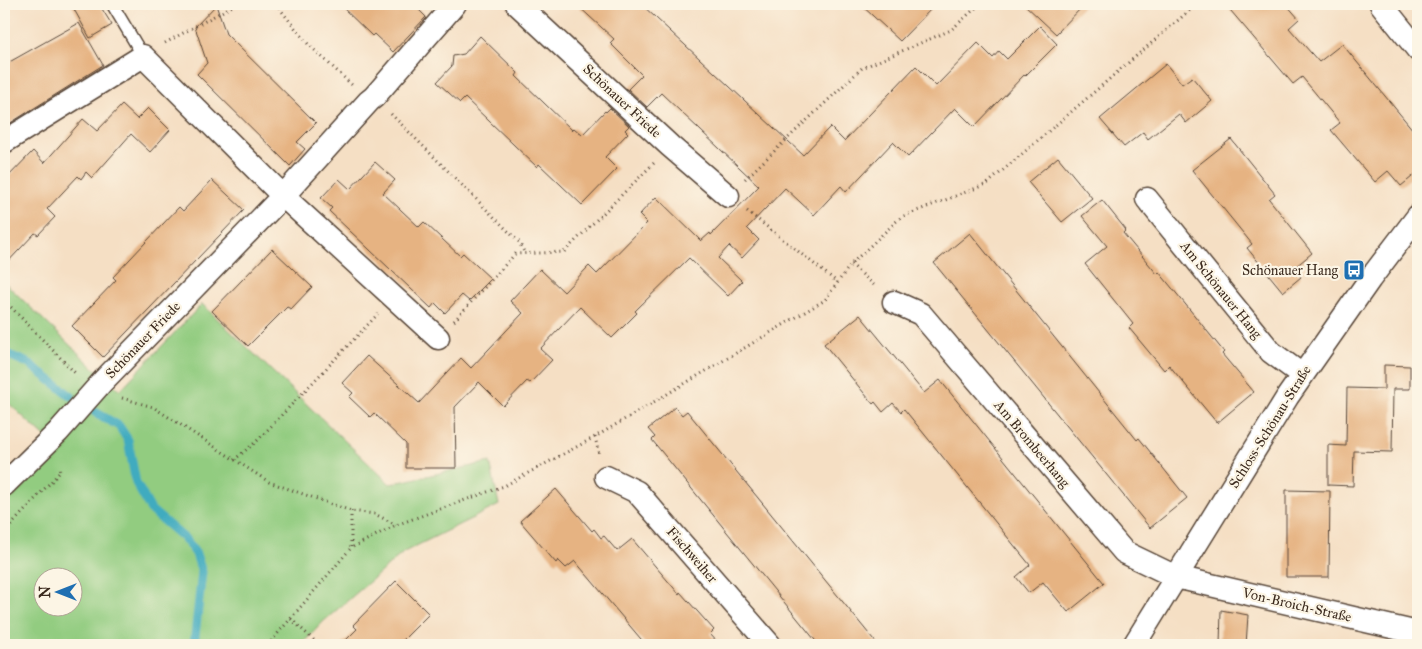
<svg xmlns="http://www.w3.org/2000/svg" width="1422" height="649" font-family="'IM FELL Great Primer',serif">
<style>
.green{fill:#92cc80;stroke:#667b4f;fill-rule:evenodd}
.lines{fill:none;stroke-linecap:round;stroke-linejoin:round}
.stream{stroke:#40abbf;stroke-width:9}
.building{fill:#e6b382}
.lane-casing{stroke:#574537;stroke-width:14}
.street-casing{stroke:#574537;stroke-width:25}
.path{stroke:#574537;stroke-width:3;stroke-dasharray:1 4;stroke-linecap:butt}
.lane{stroke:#fff;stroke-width:11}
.street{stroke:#fff;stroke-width:22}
.labels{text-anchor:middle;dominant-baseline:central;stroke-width:4.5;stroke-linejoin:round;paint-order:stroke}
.street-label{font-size:14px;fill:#3b2a1e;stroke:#fcf5e5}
.poi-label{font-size:14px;fill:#3b2a1e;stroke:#fcf5e5;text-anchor:end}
</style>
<rect width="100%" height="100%" fill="#fcf5e5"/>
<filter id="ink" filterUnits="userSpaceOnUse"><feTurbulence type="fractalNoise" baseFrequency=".02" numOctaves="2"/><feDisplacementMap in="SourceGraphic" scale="10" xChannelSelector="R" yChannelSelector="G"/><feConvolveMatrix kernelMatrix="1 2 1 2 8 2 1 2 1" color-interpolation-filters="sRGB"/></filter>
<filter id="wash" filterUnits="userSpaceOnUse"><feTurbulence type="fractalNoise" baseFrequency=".0096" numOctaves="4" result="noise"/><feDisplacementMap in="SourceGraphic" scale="20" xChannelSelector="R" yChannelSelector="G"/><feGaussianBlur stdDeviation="1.12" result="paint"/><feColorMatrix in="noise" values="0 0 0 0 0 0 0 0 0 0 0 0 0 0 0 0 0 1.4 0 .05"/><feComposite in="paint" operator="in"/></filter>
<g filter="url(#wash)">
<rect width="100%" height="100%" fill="#f5dfc4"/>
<path class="green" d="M 4,282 L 94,368 L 120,390 L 202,304 L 390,484 L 490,462 L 499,505 L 404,552 L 324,621 L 301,645 L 4,645 L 4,501 L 57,448 L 4,399 ZM 42,576 L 72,576 L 72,606 L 42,606 Z"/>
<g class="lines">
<path class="stream" d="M 4,353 L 28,363 L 71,396
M 95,412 L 119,426 L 128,440 L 136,483 L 151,510 L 186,540 L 196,554 L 202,572 L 194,645"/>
</g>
<g id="blocks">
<path class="building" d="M 71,4 L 99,4 L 112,25 L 90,38 Z
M 339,4 L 413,4 L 426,17 L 393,52 L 374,34 L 372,36 Z
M 576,4 L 641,4 L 803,155 L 830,127 L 844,141 L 916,66 L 936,86 L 978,43 L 993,58 L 999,51 L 1007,59 L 1040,26 L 1057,44 L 1025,76 L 1024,75 L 974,127 L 955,108 L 908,157 L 893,142 L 846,192 L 841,186 L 814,215 L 785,188 L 747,228 L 759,240 L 742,258 L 729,246 L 718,258 L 742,281 L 728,296 L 689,258 L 635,311 L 637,313 L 612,338 L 580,307 L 540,349 L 552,360 L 530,383 L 527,381 L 503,406 L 479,382 L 455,407 L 456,468 L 406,468 L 406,444 L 374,413 L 370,417 L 349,397 L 353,393 L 342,383 L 367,356 L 419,403 L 461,358 L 471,368 L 523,313 L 510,301 L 540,269 L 564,292 L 589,266 L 597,274 L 647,223 L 639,215 L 656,197 L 701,241 L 710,233 L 711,235 L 759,186 L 661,93 L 647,107 L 628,89 L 642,75 L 610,43 L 614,39 Z
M 860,4 L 936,4 L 900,41 Z
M 1024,4 L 1085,4 L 1056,34 Z
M 1225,4 L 1286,4 L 1299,19 L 1289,28 L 1319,62 L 1342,44 L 1418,136 L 1418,172 L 1401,186 L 1388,171 L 1375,182 L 1331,130 L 1340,123 L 1302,77 L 1293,84 Z
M 216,5 L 226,34 L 316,123 L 297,142 L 305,149 L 290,166 L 197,74 L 207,63 L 195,27 Z
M 79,23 L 103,65 L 4,127 L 4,65 Z
M 480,36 L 518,73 L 516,76 L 572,130 L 574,128 L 582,135 L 605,111 L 606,112 L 610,108 L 629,126 L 625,130 L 628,133 L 605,157 L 617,169 L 582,205 L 539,164 L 537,167 L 465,98 L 460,103 L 437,82 L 452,66 L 453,56 L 464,54 Z
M 1166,64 L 1182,84 L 1192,77 L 1212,101 L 1186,123 L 1179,114 L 1148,139 L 1143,132 L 1124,147 L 1100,119 Z
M 122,105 L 137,119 L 148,108 L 170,130 L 150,152 L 131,134 L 92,178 L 86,172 L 81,179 L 78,176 L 47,209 L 55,217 L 38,235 L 35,233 L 4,266 L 4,181 L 33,151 L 44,163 L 83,119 L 97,131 Z
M 1231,139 L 1275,194 L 1269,199 L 1312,253 L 1294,268 L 1301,277 L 1283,292 L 1247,248 L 1252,244 L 1192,170 Z
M 1058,157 L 1092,198 L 1062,222 L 1028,182 Z
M 375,162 L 395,180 L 383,193 L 419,227 L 424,222 L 460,256 L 463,253 L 491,279 L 469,301 L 462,295 L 445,313 L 435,303 L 431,308 L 329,211 L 332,208 L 321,198 L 339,179 L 350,189 Z
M 212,180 L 244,210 L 103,357 L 72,326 L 116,280 L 113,277 L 179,207 L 183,211 Z
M 1102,200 L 1126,230 L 1123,233 L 1157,274 L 1159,272 L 1190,310 L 1224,352 L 1222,354 L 1254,392 L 1217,423 L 1169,365 L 1164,370 L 1129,328 L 1133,324 L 1085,264 L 1107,246 L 1082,216 Z
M 970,233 L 1137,440 L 1139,438 L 1187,498 L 1150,528 L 934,263 Z
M 272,249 L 312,287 L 291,309 L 287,307 L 248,346 L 212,311 Z
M 860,315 L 924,393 L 940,380 L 1104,583 L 1068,612 L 1043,582 L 1029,593 L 1016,577 L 1030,565 L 904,409 L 901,412 L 893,403 L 883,412 L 875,402 L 873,404 L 824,344 Z
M 1384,365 L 1410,366 L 1410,389 L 1393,389 L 1392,452 L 1354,451 L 1353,486 L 1328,485 L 1328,445 L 1346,446 L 1347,388 L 1384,389 Z
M 675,407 L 682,415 L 687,411 L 878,645 L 819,645 L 652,440 L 655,437 L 648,429 Z
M 556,489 L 592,531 L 594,529 L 601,538 L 604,536 L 617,551 L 632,539 L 679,594 L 680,592 L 714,630 L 710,634 L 720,645 L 646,645 L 575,561 L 566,568 L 558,560 L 556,563 L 520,521 Z
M 1286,490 L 1330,491 L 1329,577 L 1286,577 Z
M 396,581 L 429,614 L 398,645 L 341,645 L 357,629 L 353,625 Z
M 1221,610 L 1248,615 L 1246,645 L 1220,645 Z"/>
</g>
</g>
<g filter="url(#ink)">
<use href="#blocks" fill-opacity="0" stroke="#574537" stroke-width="1"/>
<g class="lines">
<g class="lane-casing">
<path id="lane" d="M 112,4 L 143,56"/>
</g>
<g class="street-casing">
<path id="street" d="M 517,4 L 670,146 L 728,196
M 1381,4 L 1418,50
M 4,142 L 143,56 L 283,196 L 438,338
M 1147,199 L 1271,352 L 1302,375
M 894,302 L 921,314 L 1124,552 L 1176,577 L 1418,633
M 606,477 L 637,492 L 770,645
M 4,485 L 58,432 L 103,381 L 283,196 L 369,101 L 374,97 L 455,4
M 1134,645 L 1288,396 L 1370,279 L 1418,216"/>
</g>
<path class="path" d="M 276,4 L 308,44 L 352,85
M 165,43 L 236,4
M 391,114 L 519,242 L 525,254
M 745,179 L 862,68 L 951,30 L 980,4
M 747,211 L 837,282
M 851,264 L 875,286
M 4,300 L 77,375
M 454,321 L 515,254 L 564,252 L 654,163
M 122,398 L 153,407 L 269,482 L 351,511 L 375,514 L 396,525
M 595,437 L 599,454
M 234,460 L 257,441 L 378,314
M 351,511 L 351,548
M 4,533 L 60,472 L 59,465
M 291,619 L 319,645
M 268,645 L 351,548 L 396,525 L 504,486 L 595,437 L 825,300 L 851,264 L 901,217 L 987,184 L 1197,4"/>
<use href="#lane" class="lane"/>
<use href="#street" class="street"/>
</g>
</g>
<defs>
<g id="bus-square" transform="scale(1.125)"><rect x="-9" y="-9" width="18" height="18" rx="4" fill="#1f6fb2" stroke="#fcf5e5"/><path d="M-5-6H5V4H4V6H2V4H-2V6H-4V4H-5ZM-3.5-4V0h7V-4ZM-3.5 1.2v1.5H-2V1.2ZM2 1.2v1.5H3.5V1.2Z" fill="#fff"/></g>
</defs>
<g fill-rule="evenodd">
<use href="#bus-square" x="1354" y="270"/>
</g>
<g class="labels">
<g class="street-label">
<text transform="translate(622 101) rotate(43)">Schönauer Friede</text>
<text transform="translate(1221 290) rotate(51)">Am Schönauer Hang</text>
<text transform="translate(143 340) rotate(-46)">Schönauer Friede</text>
<text transform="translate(1270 427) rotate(-58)">Schloss-Schönau-Straße</text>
<text transform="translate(1032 444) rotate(50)">Am Brombeerhang</text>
<text transform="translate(692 555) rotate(49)">Fischweiher</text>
<text transform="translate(1297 605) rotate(13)">Von-Broich-Straße</text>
</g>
<g class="poi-label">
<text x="1338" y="270">Schönauer Hang</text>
</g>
</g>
<rect width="1422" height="649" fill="none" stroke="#fcf5e5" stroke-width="20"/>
<g transform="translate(58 592) rotate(270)"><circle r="24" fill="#fcf5e5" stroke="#afa495"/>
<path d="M0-4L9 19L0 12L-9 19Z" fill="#1f6fb2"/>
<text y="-8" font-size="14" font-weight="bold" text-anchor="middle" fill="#3b2a1e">N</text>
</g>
</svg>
